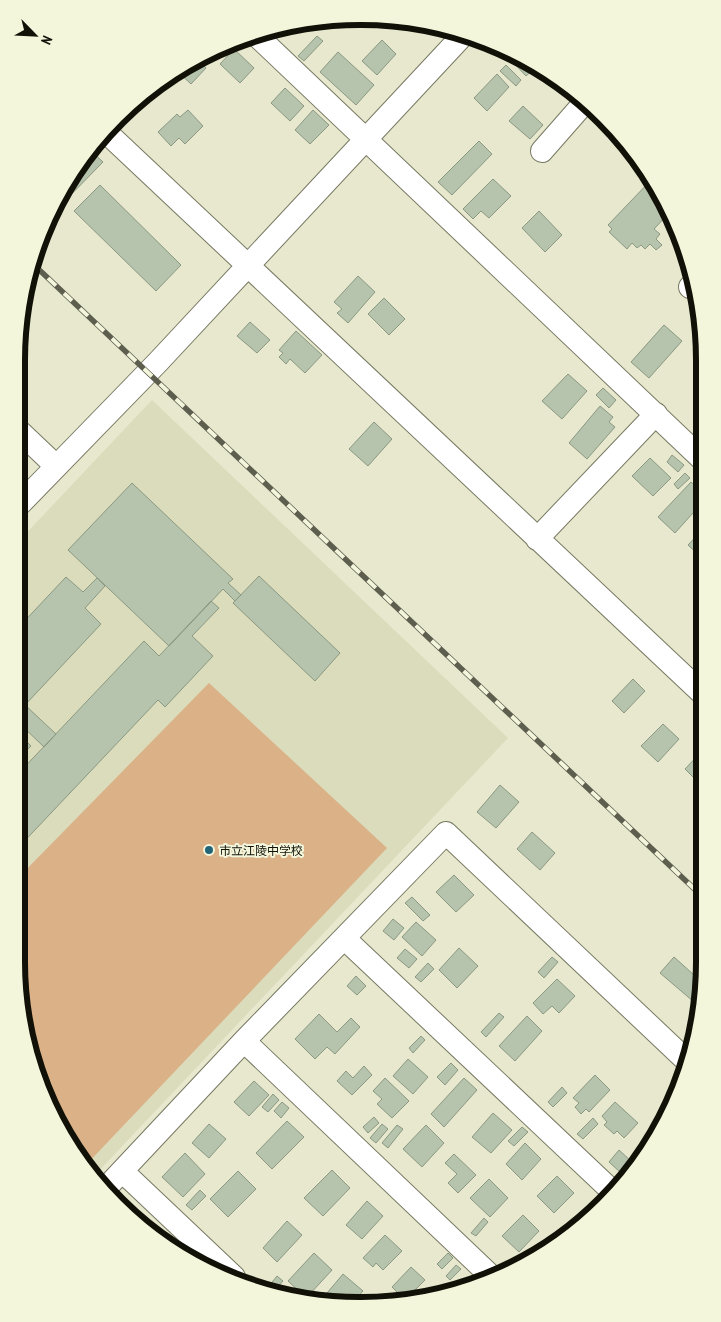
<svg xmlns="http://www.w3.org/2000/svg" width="721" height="1322" font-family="'PT Sans Narrow','Noto Sans JP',sans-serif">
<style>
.built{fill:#dadcbb}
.green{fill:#dbb188}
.building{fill:#b6c4ad;stroke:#8b9882}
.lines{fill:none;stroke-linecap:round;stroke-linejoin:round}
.minor-casing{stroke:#777962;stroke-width:24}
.minor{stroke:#fff;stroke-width:22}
.rail-casing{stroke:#5e5e4f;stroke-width:5.5}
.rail{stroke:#f4f6db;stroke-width:4;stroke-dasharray:11;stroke-linecap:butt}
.poi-dot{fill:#236578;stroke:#f4f6db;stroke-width:2}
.labels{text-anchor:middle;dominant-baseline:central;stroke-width:4;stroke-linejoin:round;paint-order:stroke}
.poi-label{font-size:12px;fill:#111108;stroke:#f4f6db;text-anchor:start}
.rim{fill:none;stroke:#111108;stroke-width:6}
</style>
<rect width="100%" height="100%" fill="#e7e8ce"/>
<path class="built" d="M 152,400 L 508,738 L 93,1177 L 88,1171 L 35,1072 L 16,961 L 17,543 Z"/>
<path class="green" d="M 209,683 L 387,848 L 85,1166 L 35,1072 L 16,961 L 16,880 Z"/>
<path class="building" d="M 317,36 L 323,41 L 304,61 L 298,56 Z
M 382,40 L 396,54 L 377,75 L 362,61 Z
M 234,49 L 254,68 L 240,83 L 220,64 Z
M 338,52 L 374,85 L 356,105 L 320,72 Z
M 513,54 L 532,62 L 537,66 L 526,76 L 509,58 Z
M 197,59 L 206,68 L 191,84 L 177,71 Z
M 506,65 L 521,80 L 516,86 L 500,71 Z
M 497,74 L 509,87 L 487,111 L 474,98 Z
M 285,88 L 304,106 L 290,121 L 271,103 Z
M 523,106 L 543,125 L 530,139 L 509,121 Z
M 188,110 L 203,126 L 185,144 L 179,138 L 171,146 L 158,132 L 177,114 L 180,117 Z
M 313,110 L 329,125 L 310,144 L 295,130 Z
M 479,141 L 492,154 L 452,195 L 438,182 Z
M 90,150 L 103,162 L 59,207 L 56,204 L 62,189 Z
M 493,179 L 511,196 L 489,218 L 481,211 L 473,219 L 463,209 Z
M 652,179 L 669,213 L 654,229 L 660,234 L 656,239 L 662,245 L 656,250 L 650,244 L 645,249 L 641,245 L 637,248 L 632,243 L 627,249 L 609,232 L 612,229 L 608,225 Z
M 100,185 L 181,265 L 156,291 L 74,211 Z
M 539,211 L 562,235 L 545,252 L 522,228 Z
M 358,276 L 375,292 L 348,323 L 337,313 L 342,309 L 334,302 Z
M 384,298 L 405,319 L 389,335 L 368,314 Z
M 250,322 L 270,340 L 257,353 L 237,336 Z
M 664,325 L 682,341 L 649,378 L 631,362 Z
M 296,331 L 322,355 L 305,373 L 290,359 L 286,364 L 279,357 L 283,353 L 279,350 Z
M 568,374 L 587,391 L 562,419 L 542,401 Z
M 603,388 L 616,400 L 609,408 L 596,395 Z
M 600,406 L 613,417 L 609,422 L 615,427 L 587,459 L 569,443 Z
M 374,422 L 392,439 L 368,466 L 349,449 Z
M 672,455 L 684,465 L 678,472 L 667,462 Z
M 650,458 L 671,478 L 653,496 L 632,476 Z
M 685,473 L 690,478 L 678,489 L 674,484 Z
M 691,482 L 702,492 L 699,497 L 702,500 L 702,503 L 675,533 L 658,517 Z
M 132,483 L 233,579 L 228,583 L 241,595 L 235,601 L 223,589 L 169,646 L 68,550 Z
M 703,529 L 703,559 L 688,545 Z
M 259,576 L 340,653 L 315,681 L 233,603 Z
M 66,577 L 83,592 L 97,578 L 105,586 L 85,608 L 101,624 L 25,705 L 56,734 L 44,747 L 17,721 L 17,629 Z
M 211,601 L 219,608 L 192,636 L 213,656 L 165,707 L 158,700 L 16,850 L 16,776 L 144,641 L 159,656 Z
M 633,679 L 645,691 L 624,713 L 612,701 Z
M 663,724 L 679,739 L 658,762 L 641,746 Z
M 25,740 L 31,746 L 16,761 L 16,749 Z
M 703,750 L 703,774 L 697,781 L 685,769 Z
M 500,785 L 519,802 L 496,828 L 477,812 Z
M 532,832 L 555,853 L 540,870 L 517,849 Z
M 454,875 L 474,895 L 456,912 L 436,892 Z
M 412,897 L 430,915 L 423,921 L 405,903 Z
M 393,919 L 404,928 L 394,940 L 383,931 Z
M 416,922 L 436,940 L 422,956 L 402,937 Z
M 459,948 L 478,966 L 457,988 L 439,970 Z
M 405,949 L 417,959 L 409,968 L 397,958 Z
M 552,957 L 558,962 L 544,978 L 538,972 Z
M 674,957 L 704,984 L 703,992 L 694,1002 L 660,973 Z
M 428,963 L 434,969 L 421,982 L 415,977 Z
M 356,976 L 366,986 L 357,995 L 347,986 Z
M 557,979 L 575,996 L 559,1013 L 552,1006 L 543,1014 L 533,1003 Z
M 499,1013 L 504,1017 L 486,1037 L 481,1032 Z
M 319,1014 L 337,1032 L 351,1018 L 360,1027 L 335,1054 L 327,1047 L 315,1059 L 295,1039 Z
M 527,1016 L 542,1031 L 515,1061 L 499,1046 Z
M 421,1036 L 425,1040 L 413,1053 L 409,1048 Z
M 408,1059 L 428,1077 L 413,1094 L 393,1076 Z
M 451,1063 L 458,1070 L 445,1085 L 437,1077 Z
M 364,1066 L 372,1075 L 352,1095 L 337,1081 L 346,1071 L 353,1078 Z
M 595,1075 L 610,1090 L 589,1112 L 586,1109 L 581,1114 L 575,1107 L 579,1103 L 573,1098 Z
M 385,1078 L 409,1101 L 392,1118 L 377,1104 L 382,1099 L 373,1091 Z
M 464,1078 L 477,1090 L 444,1127 L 431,1114 Z
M 254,1081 L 269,1095 L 249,1116 L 234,1102 Z
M 562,1087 L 567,1093 L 553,1107 L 548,1102 Z
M 273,1094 L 279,1100 L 268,1112 L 262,1107 Z
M 282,1102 L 289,1108 L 281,1118 L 274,1111 Z
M 615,1102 L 638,1123 L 624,1138 L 617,1131 L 614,1134 L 604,1125 L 607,1122 L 602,1116 Z
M 493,1113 L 512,1130 L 491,1153 L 472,1137 Z
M 374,1117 L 379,1123 L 368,1133 L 363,1127 Z
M 593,1118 L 598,1124 L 583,1139 L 577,1134 Z
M 287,1121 L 304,1137 L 272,1169 L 256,1153 Z
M 209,1124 L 226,1139 L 209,1158 L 192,1143 Z
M 382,1124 L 388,1129 L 376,1143 L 370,1138 Z
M 397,1125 L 403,1129 L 388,1148 L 382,1143 Z
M 426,1125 L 444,1143 L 422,1167 L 403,1149 Z
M 522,1127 L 528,1132 L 514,1146 L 508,1141 Z
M 654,1138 L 655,1138 L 637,1159 L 636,1158 Z
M 525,1143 L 541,1159 L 522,1180 L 506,1164 Z
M 619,1150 L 631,1161 L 621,1173 L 609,1162 Z
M 185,1153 L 205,1174 L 183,1197 L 162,1177 Z
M 454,1154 L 476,1175 L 458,1193 L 448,1183 L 457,1174 L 445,1163 Z
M 332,1170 L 350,1188 L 323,1216 L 304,1198 Z
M 238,1171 L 256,1189 L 228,1217 L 210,1199 Z
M 557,1176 L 574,1193 L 554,1213 L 537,1196 Z
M 489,1179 L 508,1198 L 490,1217 L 470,1198 Z
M 200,1190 L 206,1196 L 192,1210 L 186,1205 Z
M 367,1201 L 383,1216 L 362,1239 L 346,1225 Z
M 126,1205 L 145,1223 L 144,1224 L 125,1206 Z
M 588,1209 L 593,1214 L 588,1220 L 575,1228 L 581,1221 L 579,1219 Z
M 523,1215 L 539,1231 L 519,1252 L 502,1236 Z
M 484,1218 L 488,1222 L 476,1236 L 471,1233 Z
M 287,1221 L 302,1235 L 277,1262 L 263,1248 Z
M 156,1231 L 173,1246 L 171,1248 L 154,1234 Z
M 385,1235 L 402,1251 L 383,1270 L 376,1263 L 373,1267 L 363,1258 Z
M 314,1253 L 332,1270 L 309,1295 L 305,1291 L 302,1294 L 288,1281 Z
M 448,1253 L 453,1258 L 442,1269 L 437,1264 Z
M 456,1265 L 461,1269 L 450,1280 L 446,1276 Z
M 411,1267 L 425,1280 L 405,1300 L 392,1287 Z
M 343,1274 L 363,1291 L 353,1302 L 322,1299 Z
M 277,1276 L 283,1281 L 274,1291 L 269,1286 Z
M 380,1298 L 387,1304 L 374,1304 Z"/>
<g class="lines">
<g class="minor-casing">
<path id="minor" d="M 255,34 L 702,459
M 105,131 L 703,694
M 542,151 L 585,102
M 690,287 L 694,283
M 17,429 L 56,466
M 17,507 L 158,362 L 465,33
M 537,539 L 656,414
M 344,938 L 612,1191
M 244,1041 L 494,1279
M 122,1171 L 234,1277
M 106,1188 L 244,1041 L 446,833 L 688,1062"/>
</g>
<use href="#minor" class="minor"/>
<g class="rail-casing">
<path id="rail" d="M 32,263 L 704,898"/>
</g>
<use href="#rail" class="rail"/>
</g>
<circle class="poi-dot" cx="209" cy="850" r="5"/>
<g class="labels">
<g class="poi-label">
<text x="219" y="850">市立江陵中学校</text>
</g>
</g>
<path d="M0 0H721V1322H0ZM360 25H361A335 335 0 0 1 696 360V962A335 335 0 0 1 361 1297H360A335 335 0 0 1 25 962V360A335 335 0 0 1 360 25Z" fill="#f4f6db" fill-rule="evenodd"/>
<path class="rim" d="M360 25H361A335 335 0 0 1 696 360V962A335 335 0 0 1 361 1297H360A335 335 0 0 1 25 962V360A335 335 0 0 1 360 25Z"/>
<g transform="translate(35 35) rotate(114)" stroke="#f4f6db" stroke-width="4" paint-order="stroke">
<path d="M0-4L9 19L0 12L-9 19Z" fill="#111108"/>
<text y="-8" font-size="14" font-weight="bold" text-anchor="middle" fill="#111108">N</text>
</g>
</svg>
